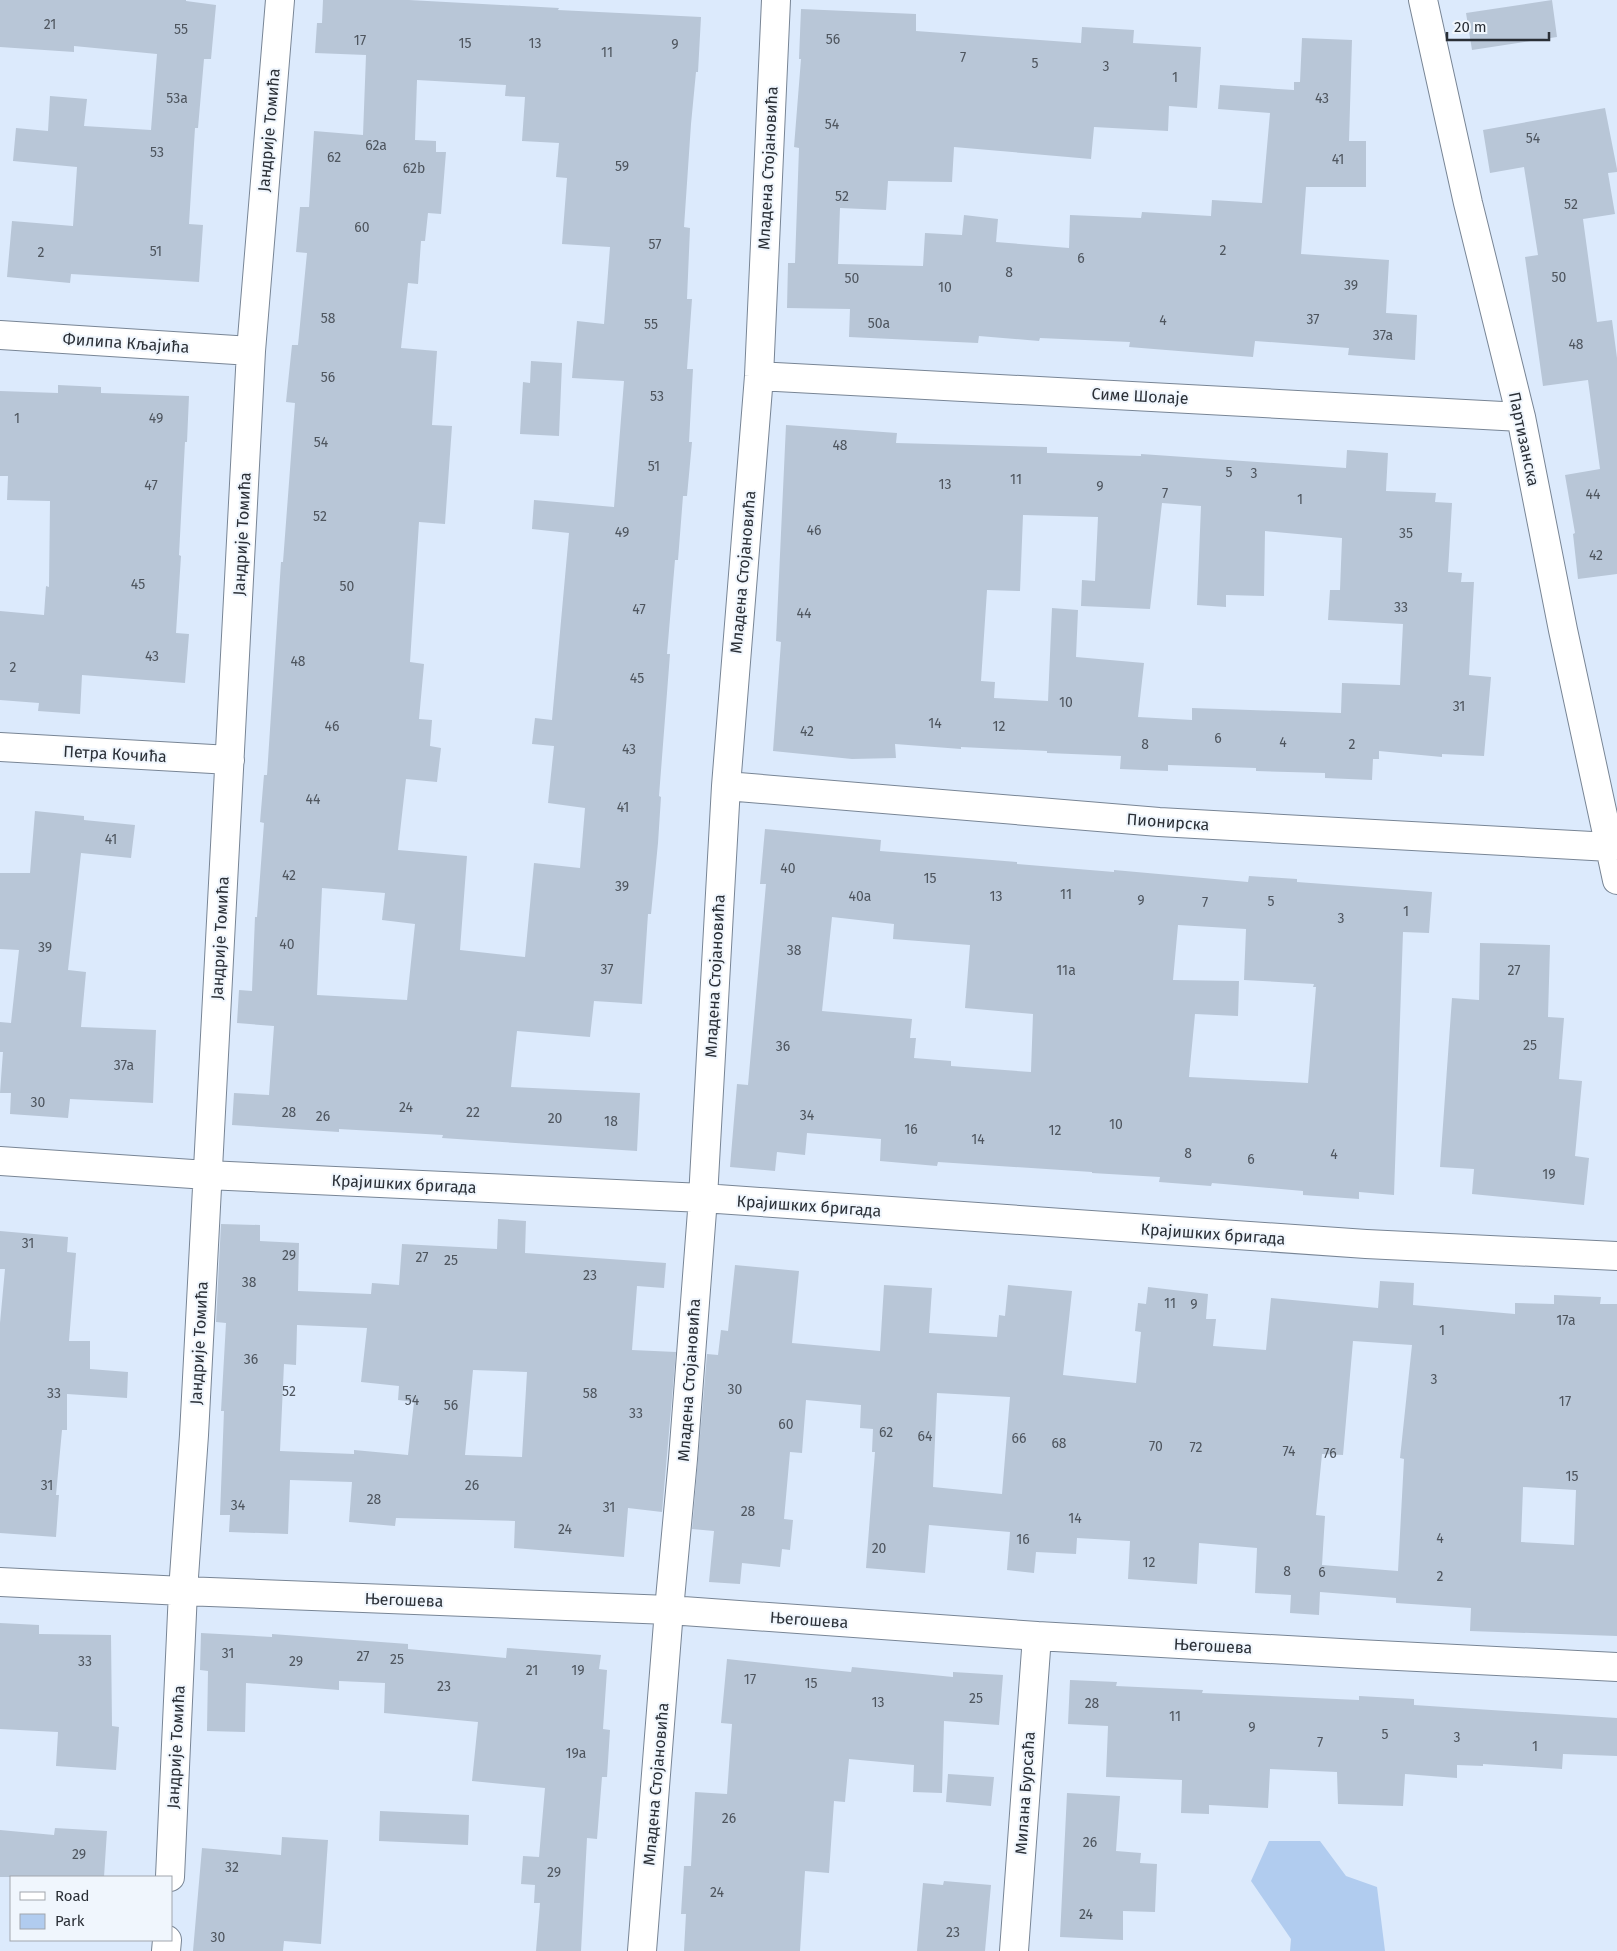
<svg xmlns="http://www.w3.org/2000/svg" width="1617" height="1951" font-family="'Fira Sans',sans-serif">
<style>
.green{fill:#b1ccef}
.building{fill:#b8c6d7;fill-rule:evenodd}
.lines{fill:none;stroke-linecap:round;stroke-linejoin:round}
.minor-casing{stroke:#788595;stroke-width:30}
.minor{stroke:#fff;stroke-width:28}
.labels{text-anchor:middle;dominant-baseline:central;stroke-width:4;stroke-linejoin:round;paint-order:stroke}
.number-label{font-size:14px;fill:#4e555e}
.street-label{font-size:16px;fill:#2a2f36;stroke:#f0f6fd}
</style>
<rect width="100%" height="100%" fill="#dceafc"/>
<path class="green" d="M 1269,1841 L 1320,1841 L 1346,1876 L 1377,1887 L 1385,1951 L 1290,1951 L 1291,1939 L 1251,1881 Z"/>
<path class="building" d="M 0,0 L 186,0 L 186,1 L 216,5 L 211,59 L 204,59 L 198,128 L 195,128 L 189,224 L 203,225 L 199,282 L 71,274 L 70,283 L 7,277 L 12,221 L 73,226 L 77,167 L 13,161 L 16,128 L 48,131 L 50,96 L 87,99 L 84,126 L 151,130 L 157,54 L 74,46 L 74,52 L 0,47 Z
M 323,0 L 409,0 L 559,8 L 558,10 L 701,17 L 698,72 L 696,72 L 691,124 L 684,227 L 690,228 L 687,299 L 692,299 L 687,369 L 693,369 L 689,442 L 692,442 L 687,496 L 683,496 L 678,560 L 675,560 L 667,654 L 670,654 L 659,796 L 661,797 L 658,843 L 651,914 L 648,914 L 642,1004 L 594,1001 L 590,1037 L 517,1031 L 511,1087 L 640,1093 L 637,1151 L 442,1138 L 443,1135 L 339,1129 L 339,1132 L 232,1125 L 234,1093 L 269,1095 L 274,1026 L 237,1023 L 239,990 L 252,991 L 255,917 L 257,917 L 264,823 L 260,822 L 264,775 L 267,775 L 281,562 L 283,562 L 295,403 L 286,402 L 292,345 L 298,345 L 307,253 L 296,252 L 300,207 L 309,207 L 314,131 L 363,135 L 366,55 L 315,53 L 317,23 L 322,23 ZM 417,80 L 506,85 L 505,96 L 525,97 L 522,141 L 559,143 L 556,177 L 567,178 L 562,244 L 610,247 L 604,324 L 577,321 L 572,378 L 624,381 L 614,507 L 534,500 L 532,529 L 569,533 L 552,720 L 535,718 L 532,744 L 554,746 L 548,803 L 585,808 L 580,868 L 534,863 L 525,957 L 460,950 L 467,856 L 398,850 L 406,779 L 437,782 L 441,748 L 430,746 L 432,720 L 419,719 L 424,664 L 410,662 L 419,522 L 445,524 L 452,426 L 432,425 L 437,351 L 401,348 L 408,283 L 418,284 L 421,241 L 425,241 L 428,213 L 441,214 L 446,152 L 436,152 L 436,141 L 415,140 ZM 322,888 L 385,893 L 382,920 L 415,924 L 407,1000 L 317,995 Z
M 1552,0 L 1557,37 L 1472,50 L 1466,13 Z
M 801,9 L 916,14 L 916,31 L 1081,43 L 1082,27 L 1134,30 L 1133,43 L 1201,47 L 1197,108 L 1169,106 L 1168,131 L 1094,127 L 1091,159 L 954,147 L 952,182 L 888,181 L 886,210 L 840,208 L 838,264 L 923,266 L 925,233 L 962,235 L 964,215 L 998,219 L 996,242 L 1069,248 L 1070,215 L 1141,218 L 1142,212 L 1211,216 L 1212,200 L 1262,203 L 1270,113 L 1218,109 L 1220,85 L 1294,90 L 1294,82 L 1300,82 L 1302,38 L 1352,40 L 1349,141 L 1366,141 L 1366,187 L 1306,187 L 1301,254 L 1389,260 L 1386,313 L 1417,315 L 1415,360 L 1348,355 L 1349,348 L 1255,341 L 1253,357 L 1129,347 L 1130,342 L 1040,338 L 1039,341 L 979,336 L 978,343 L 849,337 L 850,309 L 787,308 L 788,263 L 795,263 L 799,148 L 794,147 L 801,59 L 799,59 Z
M 1605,108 L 1617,169 L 1617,172 L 1608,173 L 1615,214 L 1583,219 L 1597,322 L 1612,320 L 1617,358 L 1617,574 L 1578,579 L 1573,534 L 1575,533 L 1565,475 L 1600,469 L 1588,380 L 1543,386 L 1525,257 L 1538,255 L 1524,167 L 1490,173 L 1483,130 Z
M 531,361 L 562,363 L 559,436 L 520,434 L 523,382 L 530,383 Z
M 58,385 L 101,387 L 101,393 L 189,396 L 187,442 L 185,442 L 179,555 L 181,556 L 176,633 L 189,634 L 185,683 L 82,675 L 80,714 L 38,711 L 39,703 L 0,700 L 0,611 L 44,615 L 46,586 L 49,587 L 50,501 L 7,500 L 8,476 L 0,476 L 0,391 L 58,393 Z
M 786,425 L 897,433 L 896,443 L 1047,447 L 1047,453 L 1141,456 L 1141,454 L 1346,468 L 1347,450 L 1388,453 L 1386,491 L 1436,493 L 1435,502 L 1452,503 L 1448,572 L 1462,573 L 1461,582 L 1474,582 L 1469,675 L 1491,677 L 1484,756 L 1442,754 L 1442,757 L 1379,751 L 1379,759 L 1373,759 L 1372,780 L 1325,778 L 1325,773 L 1256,771 L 1256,768 L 1168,765 L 1168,771 L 1120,769 L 1121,756 L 1047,753 L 1047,751 L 961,747 L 961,749 L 895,744 L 896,758 L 852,759 L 773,751 L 781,642 L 776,641 ZM 1162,503 L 1201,506 L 1197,605 L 1226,607 L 1226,595 L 1264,596 L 1265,531 L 1342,538 L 1340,590 L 1330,590 L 1328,620 L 1403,624 L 1400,685 L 1342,683 L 1341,713 L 1192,708 L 1192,720 L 1138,717 L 1144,663 L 1076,657 L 1078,610 L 1052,608 L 1048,701 L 994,698 L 995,682 L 981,681 L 987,590 L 1020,591 L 1023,515 L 1098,517 L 1095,581 L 1082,580 L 1081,606 L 1150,609 Z
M 35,811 L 84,816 L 84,820 L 135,825 L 131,858 L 81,853 L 68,970 L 86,972 L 81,1027 L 156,1030 L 153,1103 L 70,1099 L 68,1118 L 10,1114 L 11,1093 L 0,1093 L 3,1052 L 0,1052 L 0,1022 L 11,1023 L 19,950 L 0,949 L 0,873 L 30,873 Z
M 765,829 L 881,840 L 880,851 L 1017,862 L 1017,864 L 1114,872 L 1114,870 L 1248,882 L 1249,876 L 1297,879 L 1297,882 L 1432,892 L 1429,933 L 1403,932 L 1394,1195 L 1359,1192 L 1359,1199 L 1303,1195 L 1303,1191 L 1212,1183 L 1211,1186 L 1159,1182 L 1160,1177 L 1092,1173 L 1092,1172 L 938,1162 L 937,1166 L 880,1161 L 881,1139 L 807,1133 L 805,1155 L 777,1152 L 775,1171 L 730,1167 L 737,1084 L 748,1085 L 766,884 L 760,884 ZM 832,917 L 894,924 L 893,939 L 970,945 L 965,1008 L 1033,1014 L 1031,1072 L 951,1066 L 951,1061 L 914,1058 L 916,1038 L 910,1038 L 912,1019 L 822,1011 ZM 1178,925 L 1246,929 L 1244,980 L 1314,984 L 1313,987 L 1316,987 L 1308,1083 L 1189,1077 L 1195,1014 L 1238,1016 L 1239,981 L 1173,980 Z
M 1480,943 L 1550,945 L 1548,1017 L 1564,1018 L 1559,1079 L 1582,1081 L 1575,1156 L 1589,1158 L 1584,1205 L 1472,1194 L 1474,1169 L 1440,1167 L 1452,998 L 1479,1000 Z
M 498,1219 L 526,1221 L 525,1253 L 666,1263 L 664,1288 L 637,1286 L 632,1350 L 676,1352 L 662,1512 L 628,1508 L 624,1557 L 514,1548 L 515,1521 L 396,1518 L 395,1526 L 349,1522 L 352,1482 L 290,1480 L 288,1534 L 229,1532 L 230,1515 L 220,1515 L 224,1411 L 221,1411 L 226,1323 L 216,1322 L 221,1224 L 260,1225 L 260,1241 L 299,1243 L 298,1291 L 371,1294 L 372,1283 L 399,1285 L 402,1244 L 497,1249 ZM 297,1325 L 367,1328 L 361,1382 L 399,1386 L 398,1400 L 414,1402 L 408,1455 L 354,1450 L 354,1454 L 280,1451 L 284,1364 L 296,1365 ZM 473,1370 L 527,1372 L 522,1457 L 465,1455 Z
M 0,1231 L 68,1237 L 67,1252 L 76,1253 L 69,1341 L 90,1341 L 90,1369 L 128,1372 L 127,1398 L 67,1394 L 67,1430 L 62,1430 L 56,1495 L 59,1495 L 56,1537 L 0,1533 L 0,1323 L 5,1269 L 0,1269 Z
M 735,1265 L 799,1271 L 792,1343 L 880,1351 L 884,1285 L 932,1288 L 929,1333 L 997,1337 L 999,1315 L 1005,1316 L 1008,1285 L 1072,1291 L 1063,1375 L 1136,1383 L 1141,1332 L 1135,1331 L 1138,1303 L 1146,1304 L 1148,1287 L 1208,1294 L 1206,1319 L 1216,1319 L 1213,1346 L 1266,1350 L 1271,1298 L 1378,1308 L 1380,1281 L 1414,1283 L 1413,1305 L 1515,1314 L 1515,1303 L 1554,1304 L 1554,1295 L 1601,1297 L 1600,1304 L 1617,1304 L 1617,1636 L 1470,1631 L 1471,1608 L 1396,1603 L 1396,1598 L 1320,1592 L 1319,1615 L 1290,1613 L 1291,1595 L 1255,1593 L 1257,1548 L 1199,1543 L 1197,1584 L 1128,1579 L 1130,1541 L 1077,1538 L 1076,1554 L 1036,1552 L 1034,1573 L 1007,1570 L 1010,1532 L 929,1525 L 925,1573 L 866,1568 L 875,1452 L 872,1452 L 873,1429 L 860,1428 L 861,1405 L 806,1400 L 802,1453 L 790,1452 L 784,1519 L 793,1520 L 790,1550 L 782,1549 L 780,1567 L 742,1563 L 740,1584 L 709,1582 L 714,1531 L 692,1529 L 707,1354 L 718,1355 L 721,1330 L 728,1331 ZM 1353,1341 L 1412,1345 L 1400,1458 L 1404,1459 L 1398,1571 L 1322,1565 L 1325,1516 L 1316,1515 L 1322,1454 L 1343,1455 ZM 937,1393 L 1010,1397 L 1002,1494 L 933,1487 ZM 1523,1487 L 1576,1490 L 1574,1545 L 1521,1542 Z
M 0,1623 L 39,1625 L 39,1634 L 111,1635 L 112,1726 L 119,1727 L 116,1770 L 56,1766 L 58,1732 L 0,1729 Z
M 201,1633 L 272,1637 L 272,1634 L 408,1644 L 408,1649 L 506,1658 L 507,1648 L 601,1655 L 599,1669 L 607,1670 L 603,1729 L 610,1730 L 607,1777 L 602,1777 L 597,1839 L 587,1838 L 581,1951 L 536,1951 L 540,1903 L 534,1903 L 535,1885 L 521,1884 L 523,1856 L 539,1857 L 545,1788 L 472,1781 L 478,1722 L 384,1713 L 385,1683 L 339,1681 L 339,1690 L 246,1683 L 245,1732 L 207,1731 L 208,1671 L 200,1670 Z
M 727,1659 L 851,1672 L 852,1667 L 953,1677 L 953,1672 L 1003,1675 L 999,1725 L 944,1721 L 942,1793 L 913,1792 L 914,1765 L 849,1759 L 845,1802 L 834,1801 L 829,1873 L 805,1871 L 800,1951 L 684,1951 L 686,1914 L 681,1914 L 684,1866 L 691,1866 L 695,1792 L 727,1794 L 732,1724 L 721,1723 Z
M 1070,1680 L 1117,1682 L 1116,1686 L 1203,1690 L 1202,1693 L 1359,1700 L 1359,1696 L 1414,1699 L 1414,1705 L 1617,1718 L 1617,1756 L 1563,1754 L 1562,1769 L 1483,1764 L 1483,1766 L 1457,1765 L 1457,1778 L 1405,1774 L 1403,1806 L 1338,1804 L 1337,1772 L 1270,1769 L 1268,1808 L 1209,1805 L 1209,1814 L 1181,1813 L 1182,1780 L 1106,1777 L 1108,1726 L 1068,1724 Z
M 948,1774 L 994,1777 L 991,1806 L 946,1802 Z
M 1067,1793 L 1120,1796 L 1116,1851 L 1141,1853 L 1140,1863 L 1157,1864 L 1155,1912 L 1123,1911 L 1123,1940 L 1060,1937 Z
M 380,1811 L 469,1815 L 468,1845 L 379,1841 Z
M 55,1828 L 107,1831 L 104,1877 L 0,1877 L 0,1830 L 54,1835 Z
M 282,1837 L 328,1840 L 321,1944 L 284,1941 L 283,1951 L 193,1951 L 202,1848 L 281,1855 Z
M 944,1881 L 991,1885 L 985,1951 L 917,1951 L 923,1883 L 943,1885 Z"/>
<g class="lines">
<g class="minor-casing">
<path id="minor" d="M 1423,0 L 1468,203 L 1521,417 L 1563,630 L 1617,880
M 0,335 L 251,351
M 759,376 L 1521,417
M 0,747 L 230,760
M 726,786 L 1159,822 L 1610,847
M 0,1161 L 207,1175 L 703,1198 L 1366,1244 L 1617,1256
M 0,1582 L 183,1591 L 669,1610 L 1037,1636 L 1358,1654 L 1617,1667
M 170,1877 L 183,1591 L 194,1435 L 251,351 L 280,0
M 166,1951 L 167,1940
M 642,1951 L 669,1610 L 683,1459 L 703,1198 L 726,786 L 759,376 L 776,0
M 1014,1951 L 1037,1636"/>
</g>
<use href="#minor" class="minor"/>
</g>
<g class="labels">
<g class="number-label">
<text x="50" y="24">21</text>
<text x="181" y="29">55</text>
<text x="833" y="39">56</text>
<text x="360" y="40">17</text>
<text x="465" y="43">15</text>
<text x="535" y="43">13</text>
<text x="675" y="44">9</text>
<text x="607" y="52">11</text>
<text x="963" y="57">7</text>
<text x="1035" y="63">5</text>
<text x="1106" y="66">3</text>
<text x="1175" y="77">1</text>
<text x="177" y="98">53a</text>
<text x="1322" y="98">43</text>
<text x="832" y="124">54</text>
<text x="1533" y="138">54</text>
<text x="376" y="145">62a</text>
<text x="157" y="152">53</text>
<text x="334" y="157">62</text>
<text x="1338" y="159">41</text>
<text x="622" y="166">59</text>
<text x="414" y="168">62b</text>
<text x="842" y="196">52</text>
<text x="1571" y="204">52</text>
<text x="362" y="227">60</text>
<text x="655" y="244">57</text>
<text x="1223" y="250">2</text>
<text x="156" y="251">51</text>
<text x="41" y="252">2</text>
<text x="1081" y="258">6</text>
<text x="1009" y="272">8</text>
<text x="1559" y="277">50</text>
<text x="852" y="278">50</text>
<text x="1351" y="285">39</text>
<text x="945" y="287">10</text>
<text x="328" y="318">58</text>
<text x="1313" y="319">37</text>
<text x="1163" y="320">4</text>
<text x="879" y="323">50a</text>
<text x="651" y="324">55</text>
<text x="1383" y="335">37a</text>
<text x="1576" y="344">48</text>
<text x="328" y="377">56</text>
<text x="657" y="396">53</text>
<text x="17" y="418">1</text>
<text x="156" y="418">49</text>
<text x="321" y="442">54</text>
<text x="840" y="445">48</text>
<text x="654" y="466">51</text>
<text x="1229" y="472">5</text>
<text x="1254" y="473">3</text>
<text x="1016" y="479">11</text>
<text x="945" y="484">13</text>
<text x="151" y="485">47</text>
<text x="1100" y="486">9</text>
<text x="1165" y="493">7</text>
<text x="1593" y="494">44</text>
<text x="1300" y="499">1</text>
<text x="320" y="516">52</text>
<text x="814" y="530">46</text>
<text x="622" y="532">49</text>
<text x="1406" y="533">35</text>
<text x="1596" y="555">42</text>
<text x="138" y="584">45</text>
<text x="347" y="586">50</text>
<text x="1401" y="607">33</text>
<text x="639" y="609">47</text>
<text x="804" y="613">44</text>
<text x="152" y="656">43</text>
<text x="298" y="661">48</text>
<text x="13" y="667">2</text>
<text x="637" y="678">45</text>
<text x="1066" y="702">10</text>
<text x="1459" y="706">31</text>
<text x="935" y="723">14</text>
<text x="332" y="726">46</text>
<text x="999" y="726">12</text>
<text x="807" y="731">42</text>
<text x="1218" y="738">6</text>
<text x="1283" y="742">4</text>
<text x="1145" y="744">8</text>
<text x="1352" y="744">2</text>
<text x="629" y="749">43</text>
<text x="313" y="799">44</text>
<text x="623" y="807">41</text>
<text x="111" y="839">41</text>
<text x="788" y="868">40</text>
<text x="289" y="875">42</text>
<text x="930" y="878">15</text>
<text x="622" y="886">39</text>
<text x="1066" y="894">11</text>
<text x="860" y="896">40a</text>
<text x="996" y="896">13</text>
<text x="1141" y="900">9</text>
<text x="1271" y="901">5</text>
<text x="1205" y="902">7</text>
<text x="1406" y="911">1</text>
<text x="1341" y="918">3</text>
<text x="287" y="944">40</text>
<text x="45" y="947">39</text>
<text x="794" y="950">38</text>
<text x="607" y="969">37</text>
<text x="1066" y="970">11a</text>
<text x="1514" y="970">27</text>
<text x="1530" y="1045">25</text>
<text x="783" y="1046">36</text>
<text x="124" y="1065">37a</text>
<text x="38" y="1102">30</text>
<text x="406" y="1107">24</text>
<text x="289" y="1112">28</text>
<text x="473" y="1112">22</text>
<text x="807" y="1115">34</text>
<text x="323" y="1116">26</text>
<text x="555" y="1118">20</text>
<text x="611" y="1121">18</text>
<text x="1116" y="1124">10</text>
<text x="911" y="1129">16</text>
<text x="1055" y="1130">12</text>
<text x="978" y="1139">14</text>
<text x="1188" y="1153">8</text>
<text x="1334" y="1154">4</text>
<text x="1251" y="1159">6</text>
<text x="1549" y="1174">19</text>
<text x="28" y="1243">31</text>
<text x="289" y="1255">29</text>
<text x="422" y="1257">27</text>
<text x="451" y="1260">25</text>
<text x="590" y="1275">23</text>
<text x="249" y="1282">38</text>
<text x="1170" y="1303">11</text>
<text x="1194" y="1304">9</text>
<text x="1566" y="1320">17a</text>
<text x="1442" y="1330">1</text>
<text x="251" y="1359">36</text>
<text x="1434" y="1379">3</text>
<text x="735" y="1389">30</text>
<text x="289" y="1391">52</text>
<text x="54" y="1393">33</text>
<text x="590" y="1393">58</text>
<text x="412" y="1400">54</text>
<text x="1565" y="1401">17</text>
<text x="451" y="1405">56</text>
<text x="636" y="1413">33</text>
<text x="786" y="1424">60</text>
<text x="886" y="1432">62</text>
<text x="925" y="1436">64</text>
<text x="1019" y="1438">66</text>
<text x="1059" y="1443">68</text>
<text x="1156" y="1446">70</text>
<text x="1196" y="1447">72</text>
<text x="1289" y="1451">74</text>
<text x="1330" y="1453">76</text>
<text x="1572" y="1476">15</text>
<text x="47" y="1485">31</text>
<text x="472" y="1485">26</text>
<text x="374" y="1499">28</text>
<text x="238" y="1505">34</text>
<text x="609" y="1507">31</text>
<text x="748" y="1511">28</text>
<text x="1075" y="1518">14</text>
<text x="565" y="1529">24</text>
<text x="1440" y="1538">4</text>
<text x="1023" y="1539">16</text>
<text x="879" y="1548">20</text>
<text x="1149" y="1562">12</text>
<text x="1287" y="1571">8</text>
<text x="1322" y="1572">6</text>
<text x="1440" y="1576">2</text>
<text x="228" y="1653">31</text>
<text x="363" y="1656">27</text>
<text x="397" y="1659">25</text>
<text x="85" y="1661">33</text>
<text x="296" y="1661">29</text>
<text x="532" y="1670">21</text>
<text x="578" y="1670">19</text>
<text x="750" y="1679">17</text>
<text x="811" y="1683">15</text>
<text x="444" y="1686">23</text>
<text x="976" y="1698">25</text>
<text x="878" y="1702">13</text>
<text x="1092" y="1703">28</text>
<text x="1175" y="1716">11</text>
<text x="1252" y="1727">9</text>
<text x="1385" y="1734">5</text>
<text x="1457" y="1737">3</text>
<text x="1320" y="1742">7</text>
<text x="1535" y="1746">1</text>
<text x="576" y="1753">19a</text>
<text x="729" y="1818">26</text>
<text x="1090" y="1842">26</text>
<text x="79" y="1854">29</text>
<text x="232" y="1867">32</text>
<text x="554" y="1872">29</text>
<text x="717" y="1892">24</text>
<text x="1086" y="1914">24</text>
<text x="953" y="1932">23</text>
<text x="218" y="1937">30</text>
</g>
<g class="street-label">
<text transform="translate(269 130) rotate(-85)">Јандрије Томића</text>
<text transform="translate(768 168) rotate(-87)">Младена Стојановића</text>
<text transform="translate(126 343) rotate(4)">Филипа Кљајића</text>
<text transform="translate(1140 396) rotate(3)">Симе Шолаје</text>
<text transform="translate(1524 439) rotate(78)">Партизанска</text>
<text transform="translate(242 534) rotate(-87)">Јандрије Томића</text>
<text transform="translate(743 572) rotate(-85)">Младена Стојановића</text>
<text transform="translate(115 754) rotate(3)">Петра Кочића</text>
<text transform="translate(1168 822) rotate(4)">Пионирска</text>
<text transform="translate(220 938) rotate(-87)">Јандрије Томића</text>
<text transform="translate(715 976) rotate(-87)">Младена Стојановића</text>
<text transform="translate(404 1184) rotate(3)">Крајишких бригада</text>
<text transform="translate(809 1206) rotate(4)">Крајишких бригада</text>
<text transform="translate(1213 1234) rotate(4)">Крајишких бригада</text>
<text transform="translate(199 1343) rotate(-87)">Јандрије Томића</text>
<text transform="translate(689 1380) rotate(-86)">Младена Стојановића</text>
<text transform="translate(404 1600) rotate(2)">Његошева</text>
<text transform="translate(809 1620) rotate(4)">Његошева</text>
<text transform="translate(1213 1646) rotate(3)">Његошева</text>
<text transform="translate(176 1747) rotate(-87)">Јандрије Томића</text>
<text transform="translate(656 1784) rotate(-85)">Младена Стојановића</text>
<text transform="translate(1025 1793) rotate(-86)">Милана Бурсаћа</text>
</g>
</g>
<rect x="10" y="1876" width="162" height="65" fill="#f0f6fd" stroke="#a1a6ad"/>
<rect x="20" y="1892" width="25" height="8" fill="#ffffff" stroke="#a1a6ad"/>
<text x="55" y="1901" font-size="15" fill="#2a2f36">Road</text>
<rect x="20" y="1914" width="25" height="15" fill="#b1ccef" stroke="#a1a6ad"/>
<text x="55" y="1926" font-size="15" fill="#2a2f36">Park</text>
<path d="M1447 32v8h102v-8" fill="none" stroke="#2a2f36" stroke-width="2.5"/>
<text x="1454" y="32" font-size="15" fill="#2a2f36" stroke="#f0f6fd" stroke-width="4" paint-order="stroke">20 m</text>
</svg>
